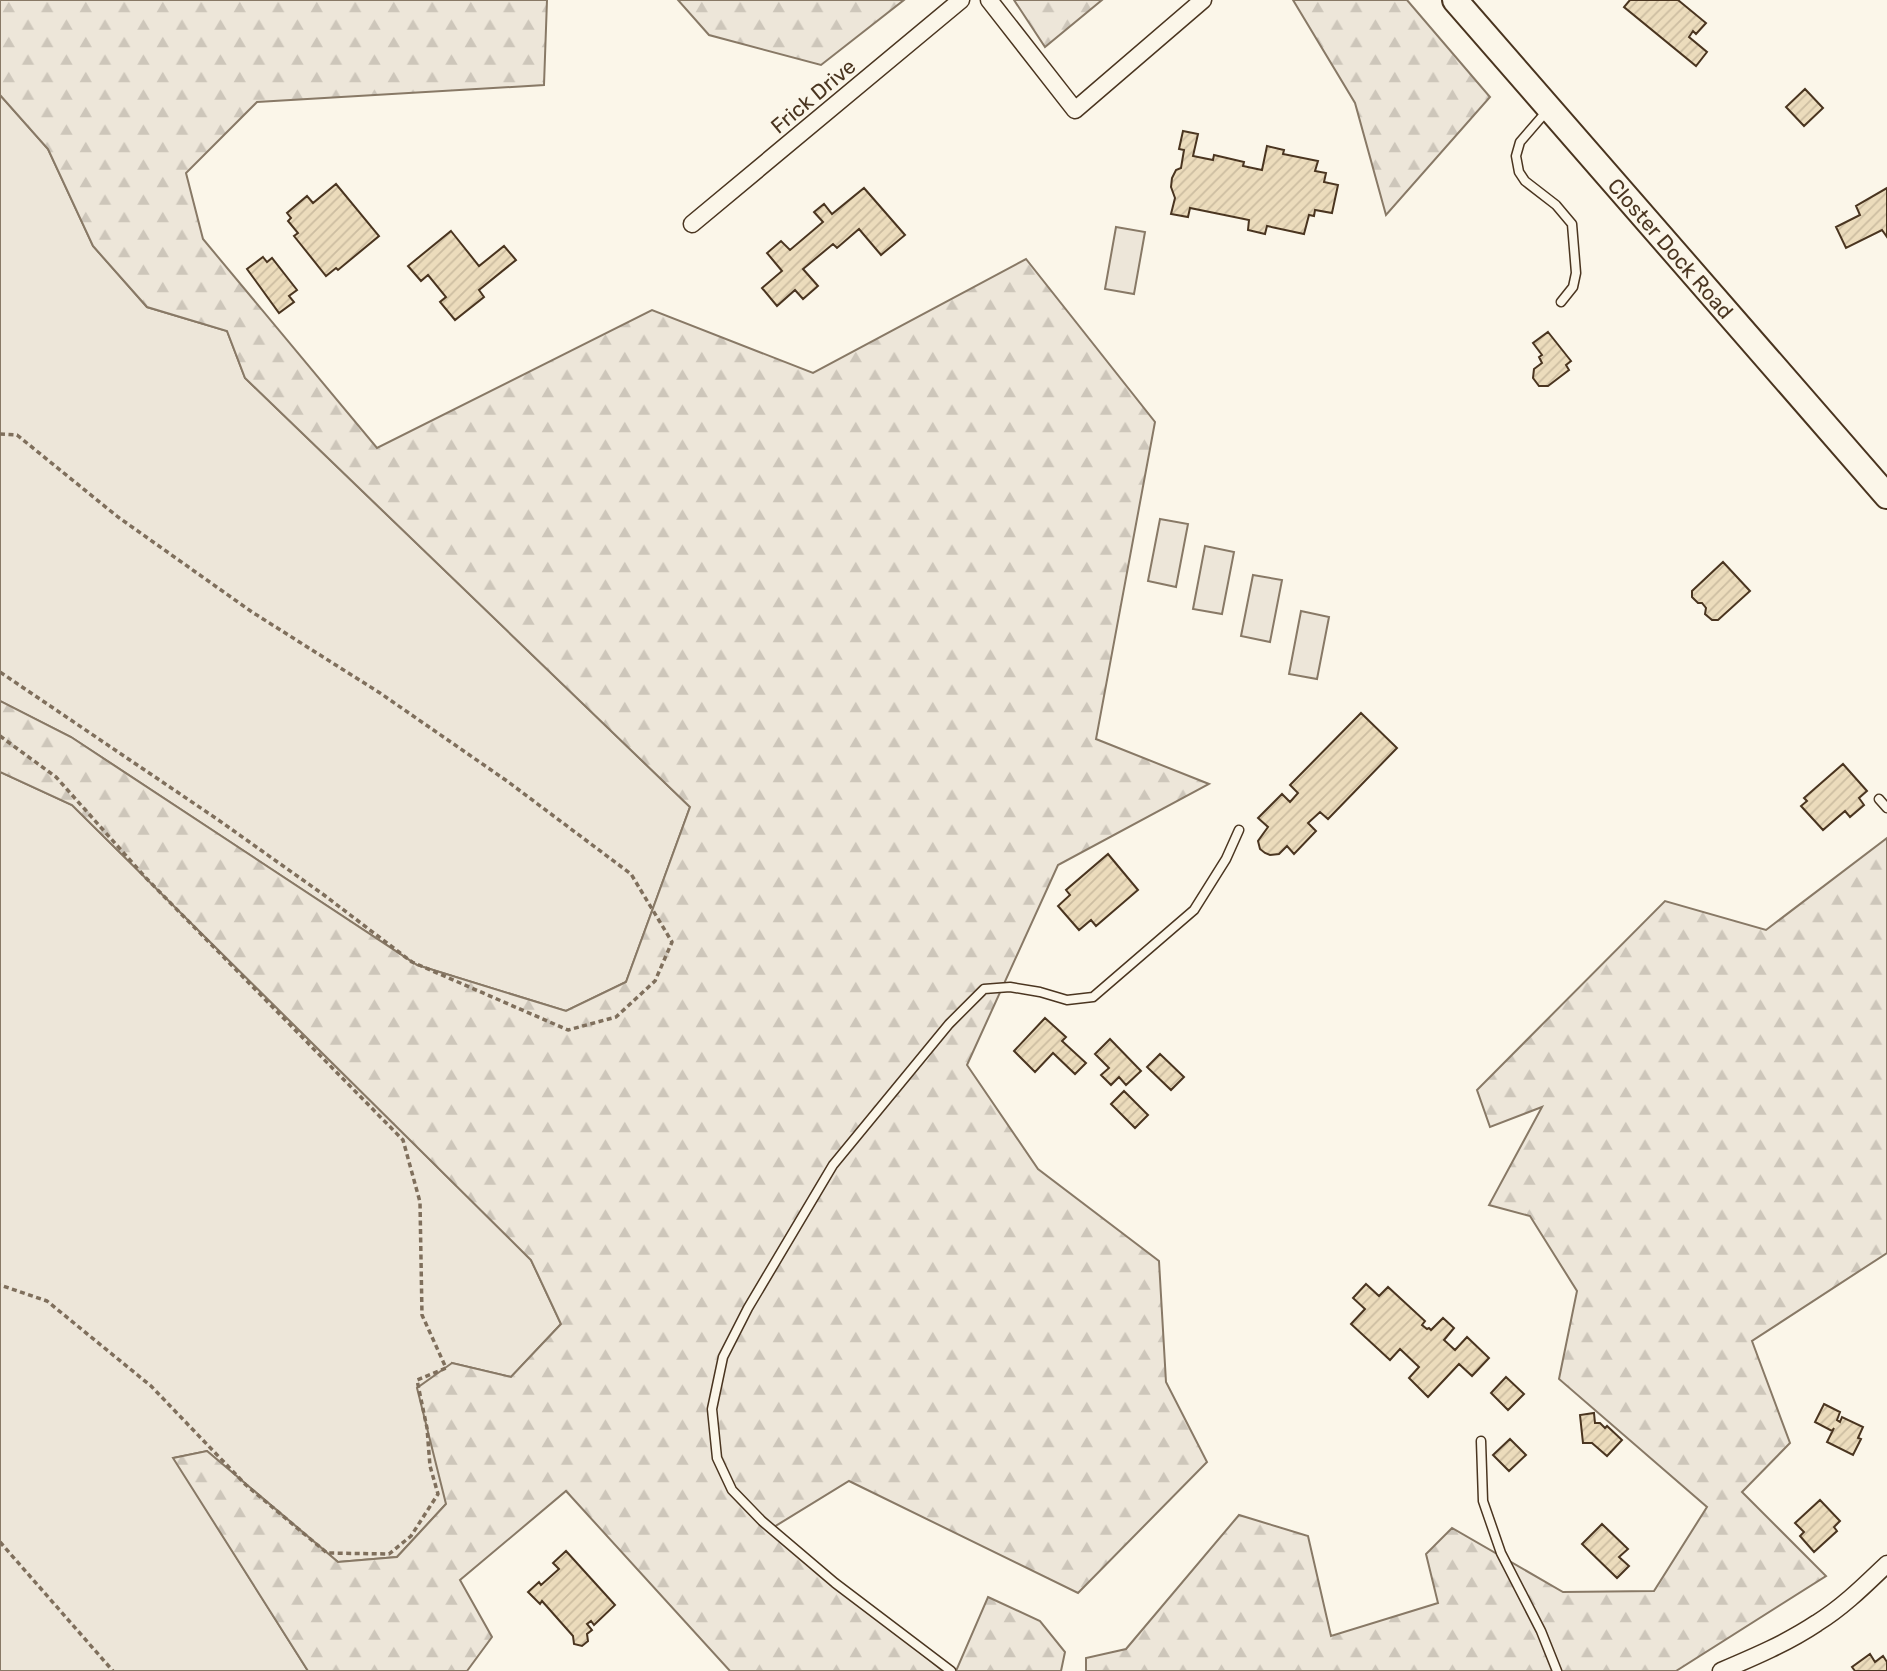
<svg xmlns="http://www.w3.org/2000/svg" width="1887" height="1671" font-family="Rubik,sans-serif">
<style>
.grass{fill:#ede6d9;stroke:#887966;stroke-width:2}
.forest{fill:url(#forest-firs);stroke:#887966;stroke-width:2}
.building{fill:url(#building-hatch);stroke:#4a3520;stroke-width:2}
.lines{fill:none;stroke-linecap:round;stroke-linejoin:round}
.lane-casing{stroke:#4a3520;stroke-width:11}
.street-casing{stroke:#4a3520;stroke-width:19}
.primary-casing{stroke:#4a3520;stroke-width:28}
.path{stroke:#7f6f5c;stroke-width:3.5;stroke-dasharray:5 3.5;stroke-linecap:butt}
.lane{stroke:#fbf6e9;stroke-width:8}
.street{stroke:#fbf6e9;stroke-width:16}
.primary{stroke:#fbf6e9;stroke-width:24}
.labels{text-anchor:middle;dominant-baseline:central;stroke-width:5;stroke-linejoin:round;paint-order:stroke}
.street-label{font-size:21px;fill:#4a3520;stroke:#fbf6e9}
</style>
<defs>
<pattern id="forest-firs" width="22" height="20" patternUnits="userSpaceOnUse" patternTransform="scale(1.75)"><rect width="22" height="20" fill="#ede6d9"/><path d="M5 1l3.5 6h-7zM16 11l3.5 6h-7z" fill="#cdc6ba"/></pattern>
<pattern id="building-hatch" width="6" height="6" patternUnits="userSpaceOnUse" patternTransform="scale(1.75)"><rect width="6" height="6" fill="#ecdcbc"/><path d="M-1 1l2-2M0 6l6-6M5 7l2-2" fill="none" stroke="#ccbda1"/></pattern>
</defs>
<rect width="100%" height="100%" fill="#fbf6e9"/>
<path class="grass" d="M 0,95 L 48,149 L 93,246 L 147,307 L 227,331 L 245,378 L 690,807 L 626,982 L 566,1011 L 417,965 L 71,737 L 0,701 Z
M 1116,227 L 1145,232 L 1134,294 L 1105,289 Z
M 1160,519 L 1188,524 L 1176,587 L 1148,581 Z
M 1205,546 L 1234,552 L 1222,614 L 1193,609 Z
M 1253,575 L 1282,580 L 1270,642 L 1241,636 Z
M 1301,611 L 1329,617 L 1317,679 L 1289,674 Z
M 0,772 L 72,805 L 531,1260 L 561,1324 L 511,1377 L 452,1363 L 446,1504 L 397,1557 L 338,1562 L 207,1451 L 174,1458 L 308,1671 L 0,1671 Z"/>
<path class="forest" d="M 0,0 L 547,0 L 544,85 L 257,102 L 186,173 L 203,239 L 377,448 L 652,310 L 813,373 L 1026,259 L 1155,422 L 1096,739 L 1209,784 L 1058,865 L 967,1065 L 1038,1169 L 1159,1261 L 1166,1382 L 1207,1462 L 1078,1593 L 849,1481 L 769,1530 L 943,1671 L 730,1671 L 566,1491 L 460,1580 L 492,1637 L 467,1671 L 308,1671 L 173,1458 L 207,1451 L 338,1562 L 397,1557 L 446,1504 L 417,1388 L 452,1363 L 511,1377 L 561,1324 L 531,1260 L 72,805 L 0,772 L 0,701 L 71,737 L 417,965 L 566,1011 L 626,982 L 690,807 L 245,378 L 227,331 L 147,307 L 93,246 L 48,149 L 0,95 Z
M 678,0 L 904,0 L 821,65 L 709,35 Z
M 1014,0 L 1102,0 L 1045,47 Z
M 1293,0 L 1407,0 L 1490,97 L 1386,215 L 1355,103 Z
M 1887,838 L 1887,1253 L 1752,1341 L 1790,1443 L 1742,1492 L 1826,1576 L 1676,1671 L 1086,1671 L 1086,1658 L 1126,1649 L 1239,1515 L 1308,1536 L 1331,1636 L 1438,1603 L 1426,1554 L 1452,1528 L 1563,1592 L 1654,1591 L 1707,1507 L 1559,1379 L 1577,1291 L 1530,1216 L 1489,1205 L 1542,1107 L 1490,1127 L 1477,1090 L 1665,901 L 1766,930 Z
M 988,1597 L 1040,1621 L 1065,1652 L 1061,1671 L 956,1671 Z"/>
<path class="building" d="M 1630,0 L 1678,0 L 1706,23 L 1696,34 L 1693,31 L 1689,37 L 1707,52 L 1696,66 L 1624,7 Z
M 1805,89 L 1823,108 L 1804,126 L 1786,107 Z
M 1183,131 L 1198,134 L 1193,156 L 1213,160 L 1214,155 L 1244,162 L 1243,166 L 1262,170 L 1267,146 L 1284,150 L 1283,154 L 1318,161 L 1315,171 L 1326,173 L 1324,182 L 1338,185 L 1332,213 L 1315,210 L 1314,216 L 1309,215 L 1304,234 L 1267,226 L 1265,234 L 1248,230 L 1249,220 L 1190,208 L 1188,217 L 1171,214 L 1175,198 L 1171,187 L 1172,178 L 1176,170 L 1181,168 L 1184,150 L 1179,149 Z
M 336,184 L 379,236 L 338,270 L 336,268 L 326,276 L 294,236 L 298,233 L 288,221 L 291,218 L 287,213 L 307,196 L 313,203 Z
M 864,188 L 905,235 L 881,255 L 859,229 L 837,248 L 833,244 L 803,269 L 818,286 L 803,299 L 795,290 L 777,306 L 762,288 L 782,271 L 767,253 L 781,241 L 790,250 L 823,222 L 814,212 L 824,204 L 832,214 Z
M 1887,188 L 1887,237 L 1882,230 L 1846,248 L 1836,227 L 1860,215 L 1856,206 Z
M 451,231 L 479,266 L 504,246 L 516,260 L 479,290 L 484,297 L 455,320 L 440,302 L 446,297 L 428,275 L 421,281 L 408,266 Z
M 263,257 L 267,262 L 272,258 L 297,290 L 289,296 L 294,302 L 279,313 L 247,269 Z
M 1548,332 L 1571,361 L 1566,365 L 1569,370 L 1548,386 L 1539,386 L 1533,378 L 1534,369 L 1542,363 L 1539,357 L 1542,355 L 1533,343 Z
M 1723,562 L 1750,591 L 1718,620 L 1712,620 L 1705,614 L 1706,608 L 1702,603 L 1698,603 L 1692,597 L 1692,591 Z
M 1361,713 L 1397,748 L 1328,819 L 1320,812 L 1308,823 L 1316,831 L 1294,854 L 1287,846 L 1279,854 L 1270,855 L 1265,853 L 1260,849 L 1258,841 L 1268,827 L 1258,818 L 1282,794 L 1290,802 L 1298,793 L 1290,785 Z
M 1843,764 L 1867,791 L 1859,798 L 1864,805 L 1850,817 L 1845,811 L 1823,830 L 1801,806 L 1807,801 L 1804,798 Z
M 1108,854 L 1138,890 L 1096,926 L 1091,920 L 1079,930 L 1058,906 L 1070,895 L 1066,890 Z
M 1045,1018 L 1066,1037 L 1062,1041 L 1086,1063 L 1075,1074 L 1053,1053 L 1035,1072 L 1014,1051 Z
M 1110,1039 L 1141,1071 L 1126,1085 L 1119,1077 L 1111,1085 L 1101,1075 L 1109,1068 L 1095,1054 Z
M 1160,1054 L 1184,1077 L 1171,1090 L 1147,1067 Z
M 1124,1091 L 1148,1115 L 1135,1128 L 1111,1104 Z
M 1366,1284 L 1379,1296 L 1388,1287 L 1425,1321 L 1422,1325 L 1427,1329 L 1429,1328 L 1431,1330 L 1443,1318 L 1454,1328 L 1444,1340 L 1455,1350 L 1467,1337 L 1489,1358 L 1472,1376 L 1459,1364 L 1428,1397 L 1409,1378 L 1419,1367 L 1400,1349 L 1390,1360 L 1351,1324 L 1365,1309 L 1353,1298 Z
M 1506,1377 L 1524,1394 L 1508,1410 L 1491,1393 Z
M 1824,1404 L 1840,1412 L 1837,1420 L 1840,1422 L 1842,1417 L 1863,1427 L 1858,1438 L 1861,1439 L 1853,1455 L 1827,1442 L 1834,1428 L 1832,1431 L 1815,1422 Z
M 1594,1413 L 1595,1423 L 1600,1423 L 1605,1428 L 1607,1426 L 1622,1440 L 1607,1456 L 1592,1443 L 1583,1443 L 1580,1415 Z
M 1510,1439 L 1526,1455 L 1509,1471 L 1493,1455 Z
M 1820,1500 L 1840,1521 L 1834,1527 L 1837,1531 L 1814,1552 L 1800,1536 L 1804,1532 L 1795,1523 Z
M 1602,1524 L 1628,1549 L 1619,1557 L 1629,1566 L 1617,1578 L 1582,1544 Z
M 566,1551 L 615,1605 L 594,1625 L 591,1621 L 587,1624 L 592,1630 L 587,1634 L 588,1641 L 582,1646 L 574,1644 L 573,1636 L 542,1601 L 540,1604 L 528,1592 L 539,1582 L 541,1585 L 559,1569 L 553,1563 Z
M 1870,1654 L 1875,1662 L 1883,1656 L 1887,1662 L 1887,1671 L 1855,1671 L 1852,1667 Z"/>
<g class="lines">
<g class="lane-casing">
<path id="lane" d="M 1546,112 L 1520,142 L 1516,156 L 1519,172 L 1525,181 L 1556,205 L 1572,224 L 1576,273 L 1573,287 L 1561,302
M 1879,799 L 1887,808
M 1481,1441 L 1483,1501 L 1501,1553 L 1541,1631 L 1557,1671
M 951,1671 L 835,1583 L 762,1521 L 732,1490 L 717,1458 L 712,1409 L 723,1357 L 748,1308 L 833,1165 L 949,1024 L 984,989 L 1010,987 L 1040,992 L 1067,1000 L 1093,997 L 1194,910 L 1226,859 L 1239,830"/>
</g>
<g class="street-casing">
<path id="street" d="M 989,0 L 1075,110 L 1203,0
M 692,224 L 961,0
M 1721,1671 C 1754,1657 1787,1643 1817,1623 C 1843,1607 1865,1585 1887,1564"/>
</g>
<g class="primary-casing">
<g id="primary">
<path id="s1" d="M 1455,0 L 1887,496"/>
</g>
</g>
<path class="path" d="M 0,434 L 17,435 L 118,517 L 252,612 L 380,693 L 507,781 L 631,874 L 672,942 L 655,981 L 616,1017 L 568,1030 L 412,962 L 324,895 L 217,819 L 0,672
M 0,736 L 56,777 L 146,878 L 403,1140 L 420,1202 L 422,1315 L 446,1368 L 417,1380 L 427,1428 L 430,1466 L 438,1494 L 411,1536 L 389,1554 L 327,1553 L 246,1485 L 151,1386 L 47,1301 L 0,1285
M 0,1542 L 113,1671"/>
<use href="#lane" class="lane"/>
<use href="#street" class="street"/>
<use href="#primary" class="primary"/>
</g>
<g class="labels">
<g class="street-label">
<text transform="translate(813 96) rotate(-40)">Frick Drive</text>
<text stroke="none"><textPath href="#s1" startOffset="329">Closter Dock Road</textPath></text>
</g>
</g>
</svg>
